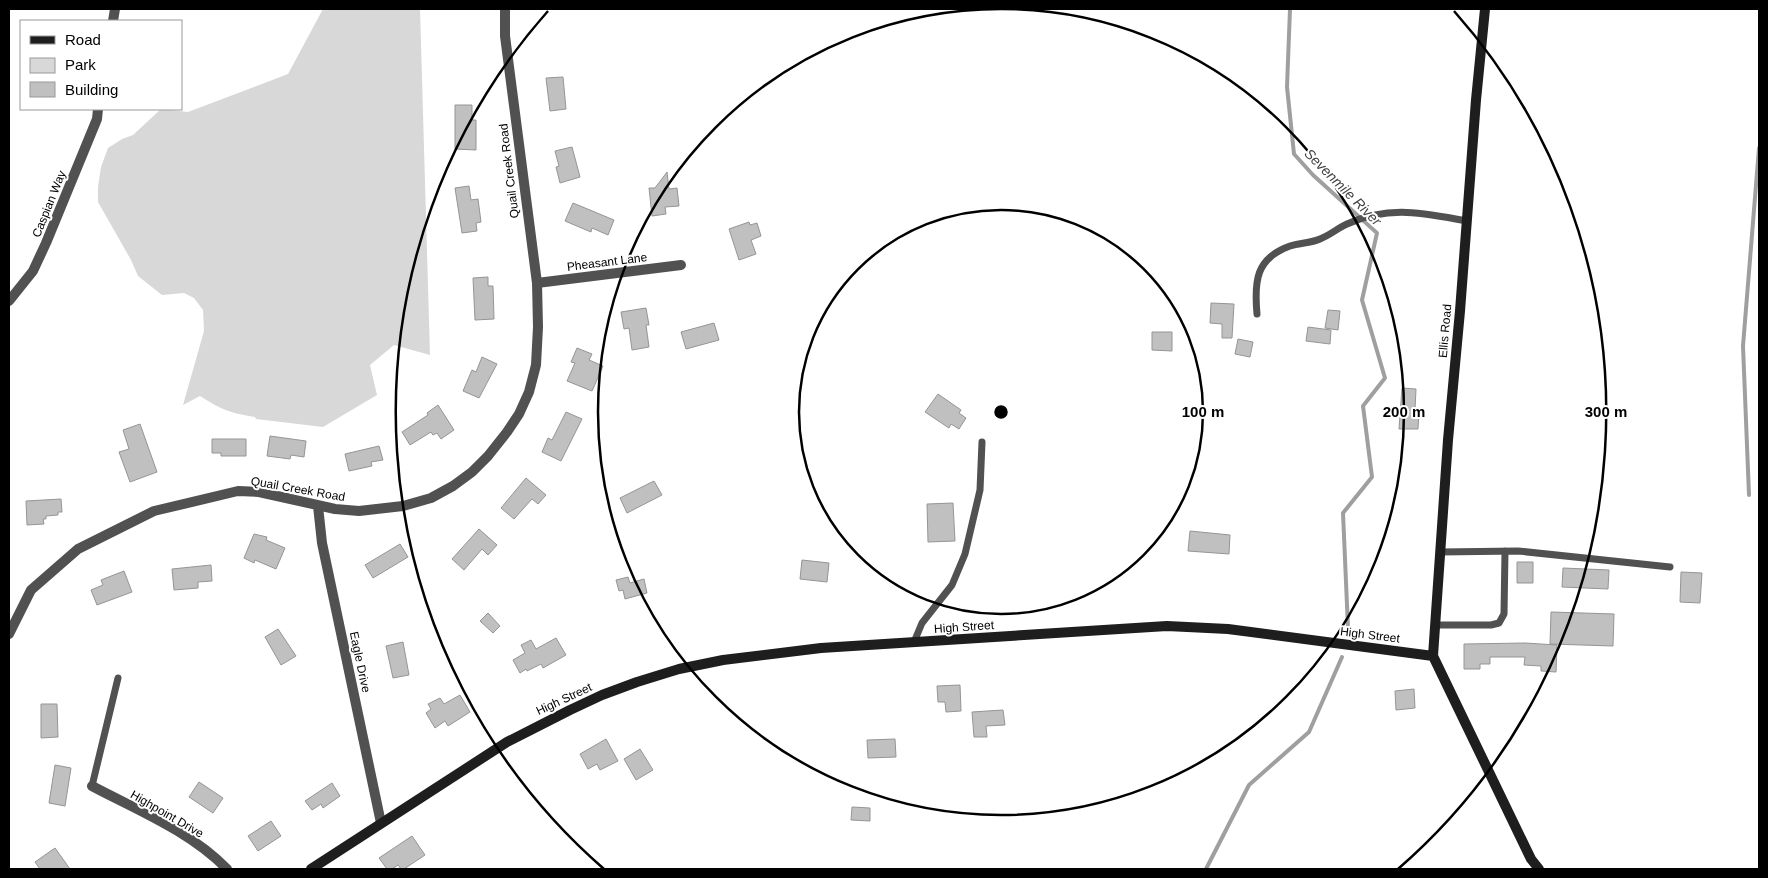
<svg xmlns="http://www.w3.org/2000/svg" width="1768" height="878" font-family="Helvetica,sans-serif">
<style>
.green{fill:#d8d8d8}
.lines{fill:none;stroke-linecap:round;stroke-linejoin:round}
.stream{stroke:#9f9f9f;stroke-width:4}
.building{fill:#c0c0c0;stroke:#959595}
.lane{stroke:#515151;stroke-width:7}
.street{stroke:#515151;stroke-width:10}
.secondary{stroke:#1e1e1e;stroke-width:10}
.ring{fill:none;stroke:#000;stroke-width:2.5}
.labels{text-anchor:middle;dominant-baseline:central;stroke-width:4;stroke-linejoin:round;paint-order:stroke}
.street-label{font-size:12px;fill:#000;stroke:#fff}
.water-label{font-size:14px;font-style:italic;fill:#404040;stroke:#fff}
.centre{fill:#000;stroke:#fff;stroke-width:2.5}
.ring-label{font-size:15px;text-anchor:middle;font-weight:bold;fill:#000;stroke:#fff;stroke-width:4;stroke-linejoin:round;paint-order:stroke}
</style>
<rect width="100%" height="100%" fill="#fff"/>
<path class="green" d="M 323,9 L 420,9 L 430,355 L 394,345 L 370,365 L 377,395 L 323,427 L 256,419 L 255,417 C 230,413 222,410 200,396 L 183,405 L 204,331 L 203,310 L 194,298 L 184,293 L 162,295 L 138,276 L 131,260 L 98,202 L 98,187 L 101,167 L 108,148 L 122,139 L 133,135 L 161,109 L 188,112 L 288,74 Z"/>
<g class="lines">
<path class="stream" d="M 1290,9 L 1287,87 L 1294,154 L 1313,175 L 1377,233 L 1362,300 L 1385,378 L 1363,406 L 1372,477 L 1343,513 L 1348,628
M 1749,495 L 1743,346 L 1759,148
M 1206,869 L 1249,785 L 1309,732 L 1342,657"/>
</g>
<path class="building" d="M 563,77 L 566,109 L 550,111 L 546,78 Z
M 455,105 L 472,105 L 472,120 L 476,120 L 476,150 L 455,149 Z
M 572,147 L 580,177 L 560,183 L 556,167 L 559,166 L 555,151 Z
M 667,172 L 669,189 L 677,188 L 679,206 L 665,207 L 666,214 L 652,216 L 649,188 L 655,188 Z
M 469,186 L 471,200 L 478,199 L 481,222 L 476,223 L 477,231 L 462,233 L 455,188 Z
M 573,203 L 614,220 L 608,235 L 592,228 L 591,232 L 565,221 Z
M 749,222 L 750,225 L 757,223 L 761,236 L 751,240 L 756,254 L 739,260 L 729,229 Z
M 488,277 L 488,286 L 493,286 L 494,319 L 475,320 L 473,278 Z
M 1211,303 L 1234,304 L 1232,338 L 1222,338 L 1222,324 L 1210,323 Z
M 646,308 L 649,325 L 646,325 L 649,347 L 632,350 L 629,328 L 624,329 L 621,312 Z
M 1328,310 L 1340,311 L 1338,330 L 1325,328 Z
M 714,323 L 719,340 L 686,349 L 681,332 Z
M 1308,327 L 1331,330 L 1330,344 L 1306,341 Z
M 1152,332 L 1172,332 L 1172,351 L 1152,350 Z
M 1238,339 L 1253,342 L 1250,357 L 1235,354 Z
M 577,348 L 592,354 L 589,360 L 603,366 L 592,391 L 567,381 L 575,363 L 571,362 Z
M 482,357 L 497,364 L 479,398 L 463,391 L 472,370 L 476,372 Z
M 1402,388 L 1416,389 L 1415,410 L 1419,410 L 1418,429 L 1399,429 Z
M 938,394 L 961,410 L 959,413 L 966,418 L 959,429 L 951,424 L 949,428 L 925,412 Z
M 438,405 L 454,430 L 441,439 L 437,433 L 433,435 L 431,432 L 410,445 L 402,432 L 428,415 L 427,413 Z
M 566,412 L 582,419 L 561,461 L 542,452 L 548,438 L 552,440 Z
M 140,424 L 157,472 L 130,482 L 119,452 L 129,449 L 123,430 Z
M 270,436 L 306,441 L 304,457 L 291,455 L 290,459 L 267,456 Z
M 212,439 L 246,439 L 246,456 L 221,456 L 221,453 L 212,453 Z
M 379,446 L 383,460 L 371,462 L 372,466 L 349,471 L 345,454 Z
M 526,478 L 546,495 L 538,504 L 532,499 L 514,519 L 501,508 Z
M 654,481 L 662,495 L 627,513 L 620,498 Z
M 61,499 L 62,512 L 58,512 L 58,515 L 46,516 L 46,519 L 43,519 L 44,524 L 27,525 L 26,501 Z
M 953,503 L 955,541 L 928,542 L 927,504 Z
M 479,529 L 497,545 L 488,555 L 482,549 L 464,570 L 452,559 Z
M 1190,531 L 1230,535 L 1229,554 L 1188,551 Z
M 254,534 L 267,537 L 266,540 L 285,548 L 276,569 L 255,560 L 254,563 L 244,558 Z
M 400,544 L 408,557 L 373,578 L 365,565 Z
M 802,560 L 829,563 L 827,582 L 800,579 Z
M 1517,562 L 1533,562 L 1533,583 L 1517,583 Z
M 211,565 L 212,581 L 198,582 L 198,588 L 174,590 L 172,569 Z
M 1563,568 L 1609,570 L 1608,589 L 1562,587 Z
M 124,571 L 132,592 L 97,605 L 91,590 L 103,585 L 101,580 Z
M 1681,572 L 1702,573 L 1700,603 L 1680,602 Z
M 628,577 L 630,583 L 644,579 L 647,593 L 625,599 L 623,590 L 619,591 L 616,580 Z
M 1551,612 L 1614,614 L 1613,646 L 1550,644 Z
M 488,613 L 500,626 L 493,633 L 480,621 Z
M 278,629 L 296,656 L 281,665 L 265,637 Z
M 556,638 L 566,655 L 543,668 L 541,664 L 527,671 L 526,669 L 520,673 L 513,660 L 525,653 L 521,645 L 531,640 L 536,649 Z
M 403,642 L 409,675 L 393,678 L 386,646 Z
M 1525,643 L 1557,645 L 1556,672 L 1541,671 L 1541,666 L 1524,665 L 1525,657 L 1490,657 L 1490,664 L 1480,664 L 1480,669 L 1464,669 L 1464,644 Z
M 960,685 L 961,711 L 946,712 L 945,702 L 938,702 L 937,686 Z
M 1414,689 L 1415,708 L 1396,710 L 1395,691 Z
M 460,695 L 470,712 L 448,726 L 445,721 L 435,728 L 426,713 L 431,709 L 428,704 L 440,698 L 444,704 Z
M 41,704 L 57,704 L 58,737 L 41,738 Z
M 1003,710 L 1005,725 L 986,726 L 987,737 L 974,737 L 972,712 Z
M 606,739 L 618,761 L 600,770 L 597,764 L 588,769 L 580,754 Z
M 895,739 L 896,757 L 868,758 L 867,740 Z
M 640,749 L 653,770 L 636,780 L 624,759 Z
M 55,765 L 71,768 L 65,806 L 49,803 Z
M 199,782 L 223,798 L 213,813 L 189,797 Z
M 332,783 L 340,796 L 323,808 L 321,804 L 312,810 L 305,801 Z
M 852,807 L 870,808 L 870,821 L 851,820 Z
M 271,821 L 281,836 L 258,851 L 248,836 Z
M 412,836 L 425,855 L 404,869 L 401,869 L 398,865 L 392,869 L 387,869 L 379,858 Z
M 55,848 L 70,869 L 40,869 L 35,862 Z"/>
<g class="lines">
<path class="lane" d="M 1257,314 C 1254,281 1256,258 1290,246 C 1300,243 1311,243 1320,239 C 1330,235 1338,228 1347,224 C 1390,205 1422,213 1467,221
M 1440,552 L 1518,551 L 1670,567
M 1435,625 L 1491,625 L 1499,623 L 1504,614 L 1505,551
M 914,642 L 922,623 L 952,585 L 965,554 L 980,490 L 982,442
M 92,786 L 118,678"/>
<path class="street" d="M 113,21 L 115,9
M 537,283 L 681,265
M 9,301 L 33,271 L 46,243 L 97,119 L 98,109
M 318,506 L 322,543 L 381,823
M 9,634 L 31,590 L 78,549 L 154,511 L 238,491 L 259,492 L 335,509 L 359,511 L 403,506 L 431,498 L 453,486 L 472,472 L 488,456 L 507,432 L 519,414 L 529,392 L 536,365 L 538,327 L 537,283 L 505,36 L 505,9
M 92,786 C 137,810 190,831 227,869"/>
<path class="secondary" d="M 1485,9 L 1476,100 L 1460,311 L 1448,440 L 1433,656 L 1531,859 L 1539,869
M 311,869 L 507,742 L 570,710 L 602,695 L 637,682 L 679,669 L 723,660 L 821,648 L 1167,626 L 1228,629 L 1433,656"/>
</g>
<g class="ring">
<circle cx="1001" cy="412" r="202"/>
<circle cx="1001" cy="412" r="403"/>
<path d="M604 869A605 605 0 0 1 548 11M1454 11A605 605 0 0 1 1398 869"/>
</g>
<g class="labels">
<g class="street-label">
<text transform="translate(509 171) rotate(-97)">Quail Creek Road</text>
<text transform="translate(49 204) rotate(-68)">Caspian Way</text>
<text transform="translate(607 262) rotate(-7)">Pheasant Lane</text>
<text transform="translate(1445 331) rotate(-85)">Ellis Road</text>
<text transform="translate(298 489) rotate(10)">Quail Creek Road</text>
<text transform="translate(964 627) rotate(-4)">High Street</text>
<text transform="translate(1370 635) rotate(7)">High Street</text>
<text transform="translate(360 662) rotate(78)">Eagle Drive</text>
<text transform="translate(564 699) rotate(-25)">High Street</text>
<text transform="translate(167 814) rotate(30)">Highpoint Drive</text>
</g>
<g class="water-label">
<text transform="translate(1343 187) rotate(45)">Sevenmile River</text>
</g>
</g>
<circle cx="1001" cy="412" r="8" class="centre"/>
<g class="ring-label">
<text x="1203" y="417">100 m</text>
<text x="1404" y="417">200 m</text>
<text x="1606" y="417">300 m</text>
</g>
<rect width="1768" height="878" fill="none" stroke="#000000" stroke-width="20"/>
<rect x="20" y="20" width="162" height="90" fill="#ffffff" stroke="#999999"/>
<rect x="30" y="36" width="25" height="8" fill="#1e1e1e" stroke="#999999"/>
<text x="65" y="45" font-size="15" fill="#000000">Road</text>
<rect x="30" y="58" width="25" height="15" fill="#d8d8d8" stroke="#999999"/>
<text x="65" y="70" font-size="15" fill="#000000">Park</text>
<rect x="30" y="82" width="25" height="15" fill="#c0c0c0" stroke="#999999"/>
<text x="65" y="95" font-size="15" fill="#000000">Building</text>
</svg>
